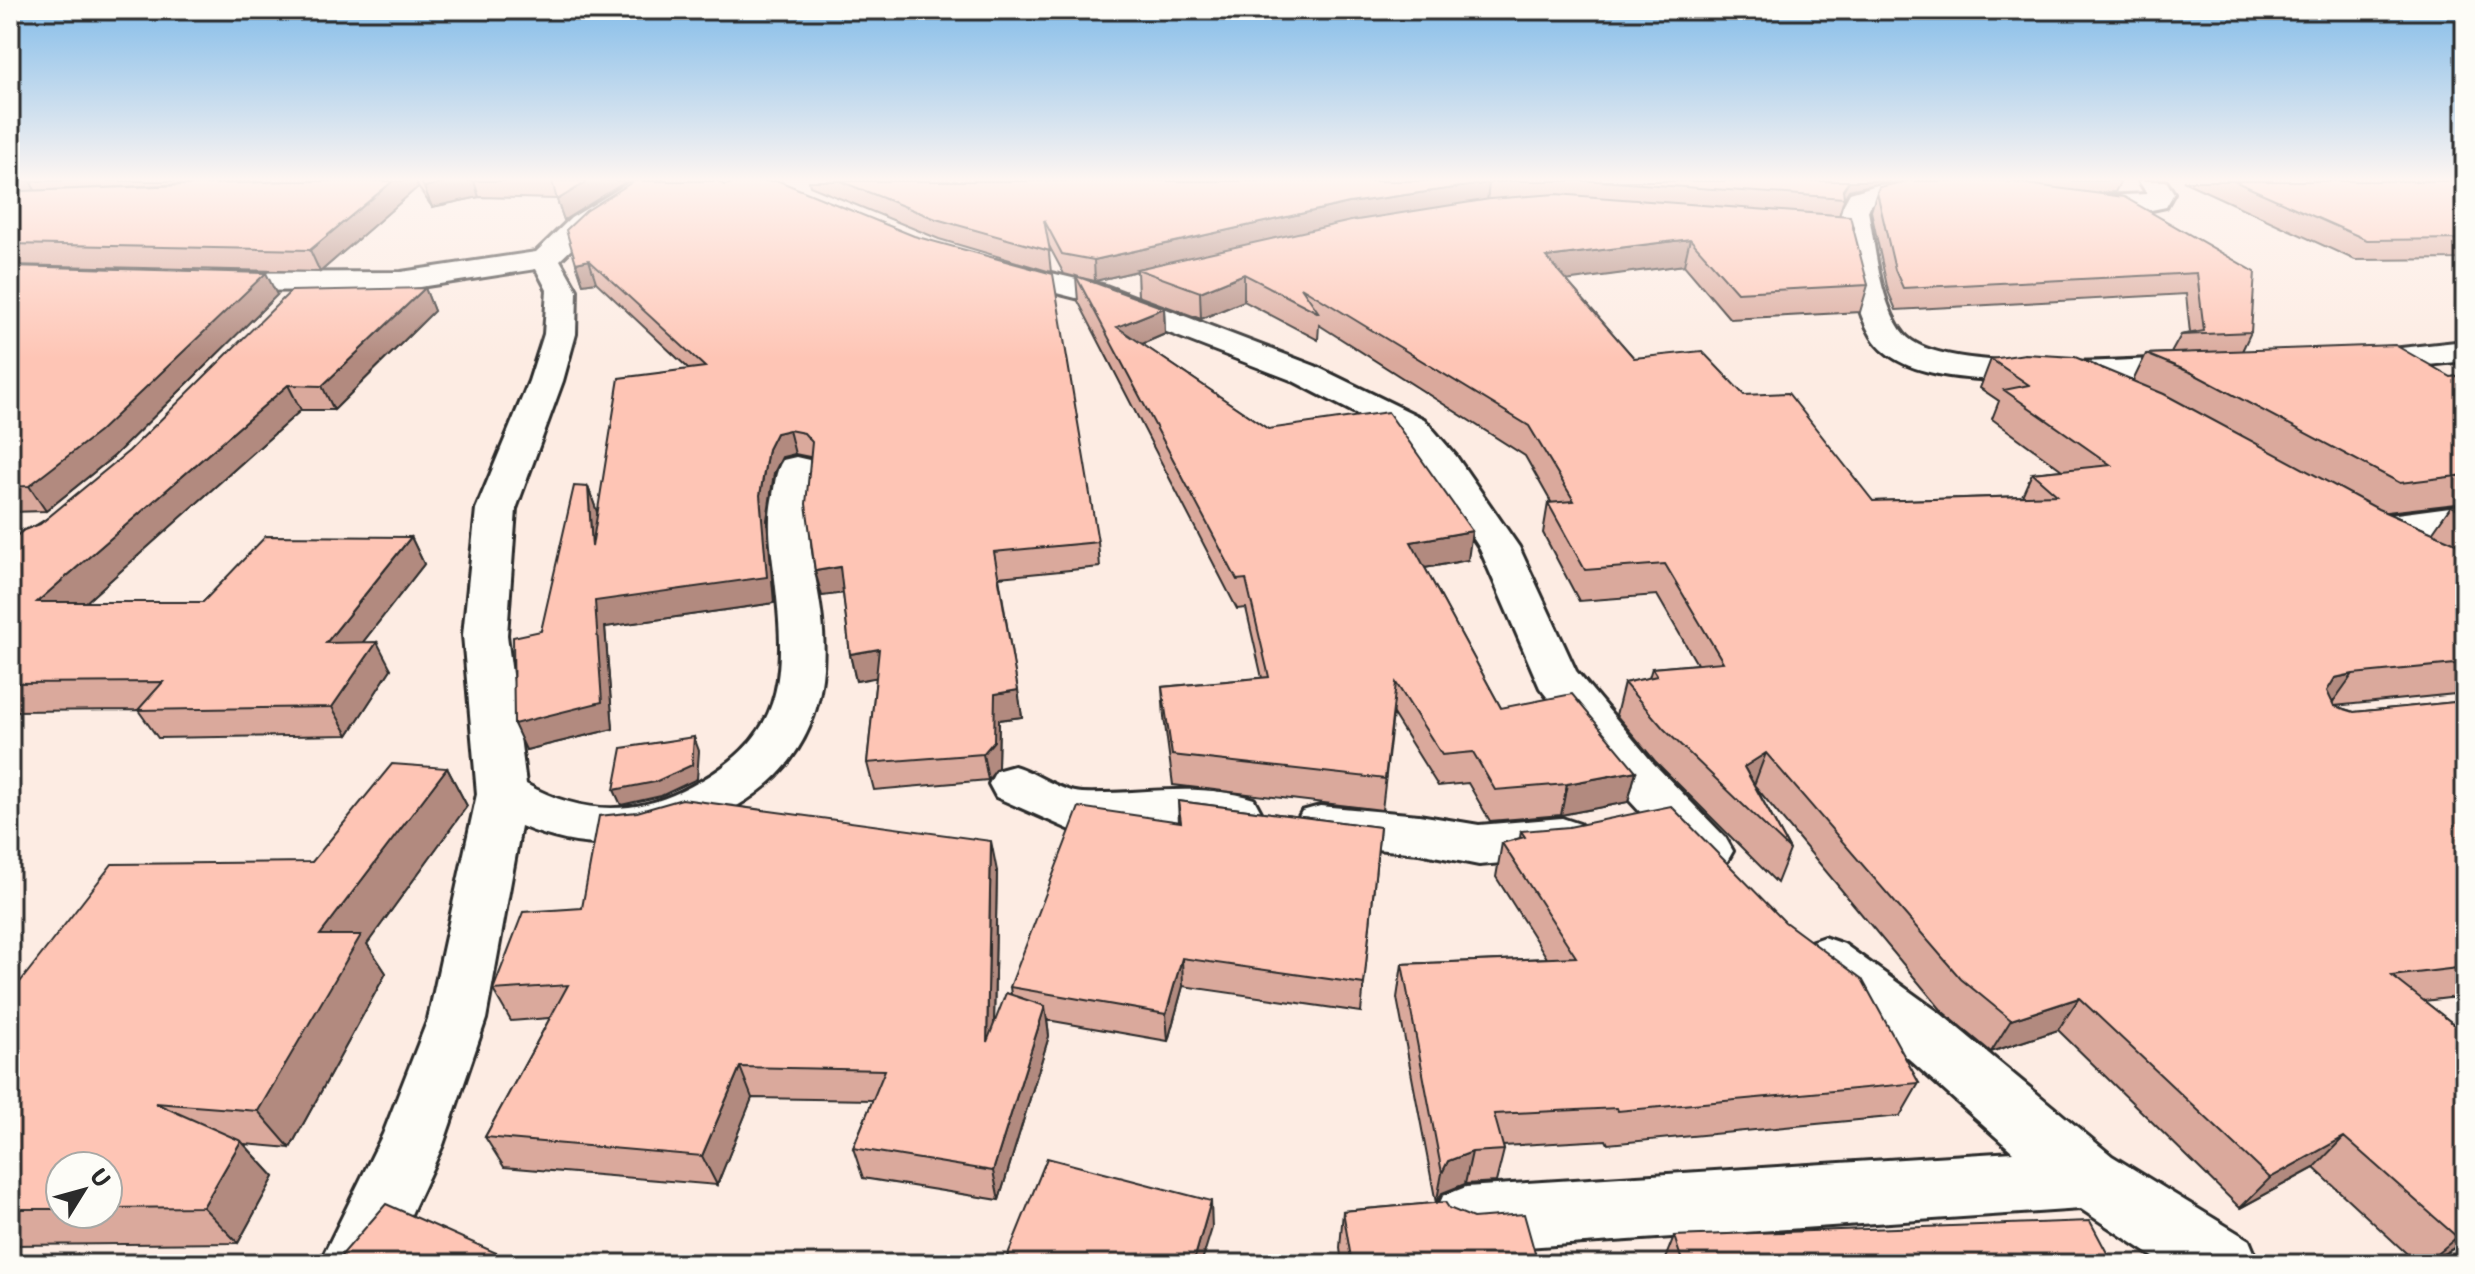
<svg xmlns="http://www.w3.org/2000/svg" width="2475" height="1274" font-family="'Playpen Sans',sans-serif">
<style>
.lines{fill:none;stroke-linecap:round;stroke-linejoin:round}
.minor-casing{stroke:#2b2b2b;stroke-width:6}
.minor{fill:#fdfcf7;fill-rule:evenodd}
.wall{fill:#daa99c;stroke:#2b2b2b;stroke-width:2;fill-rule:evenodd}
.shaded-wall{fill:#b28a7f;stroke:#2b2b2b;stroke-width:2}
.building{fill:#fec5b5;stroke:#2b2b2b;stroke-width:2}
</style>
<rect width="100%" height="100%" fill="#fdece3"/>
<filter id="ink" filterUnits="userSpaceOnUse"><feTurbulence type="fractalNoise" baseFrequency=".0125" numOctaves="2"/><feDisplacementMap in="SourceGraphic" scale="16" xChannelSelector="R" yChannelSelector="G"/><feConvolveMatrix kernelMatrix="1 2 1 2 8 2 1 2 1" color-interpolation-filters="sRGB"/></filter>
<g filter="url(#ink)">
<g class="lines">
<g class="minor-casing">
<path id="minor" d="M 50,181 L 81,181 L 20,226 L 10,228 L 10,208 Z
M 632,181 L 665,181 L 591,230 L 560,260 L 577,290 L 576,334 L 563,381 L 516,509 L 507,635 L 526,784 C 576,812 629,817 682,791 C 785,740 787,683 775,579 C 772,552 767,528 772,500 C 775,487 775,471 783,460 L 796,457 L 809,460 L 815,468 C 814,488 808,508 809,529 C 810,559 819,589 822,620 C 833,724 790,790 693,827 C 633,850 581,851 521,826 L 486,1019 L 443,1145 L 388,1264 L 319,1264 L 383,1134 L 428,1019 L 477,794 L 463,635 L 476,509 L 529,381 L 544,334 L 547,290 L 536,269 L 401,290 L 213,291 L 202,288 L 198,282 L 202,276 L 213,273 L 401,272 L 536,252 L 571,218 Z
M 1936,181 L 1945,183 L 1949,189 L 1945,195 L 1881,201 L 1871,204 L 1868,211 C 1876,249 1879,303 1904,334 C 1939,377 2141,359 2198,356 L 2210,359 L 2215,366 L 2210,373 L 2198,376 L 2069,382 L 2057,379 L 2046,381 C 1997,379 1901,385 1872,337 C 1850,300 1848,252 1840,211 L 1850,193 L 1877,185 Z
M 2139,181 L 2166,181 L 2174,193 L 2166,207 C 2136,214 2097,218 2066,211 L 2062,205 L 2066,199 L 2076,197 L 2147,194 Z
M 996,260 L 1106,286 L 1315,366 L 1424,419 L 1456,456 L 1519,547 L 1576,671 L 1653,763 L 1725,837 L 1733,851 L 1725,865 L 1707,871 L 1689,865 L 1619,789 L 1540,688 L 1479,547 L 1429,470 L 1398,435 L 1291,380 L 1084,300 L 985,275 L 981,269 L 985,263 Z
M 2465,341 L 2465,361 L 2355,373 L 2343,370 L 2338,363 L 2343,356 L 2355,353 Z
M 2465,505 L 2465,529 L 2374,541 L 2360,537 L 2354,529 L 2360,521 L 2374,517 Z
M 1014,766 C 1035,772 1061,792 1082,793 C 1140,795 1197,781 1254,799 L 1261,812 L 1254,825 L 1236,831 L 1182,826 L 1073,831 L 996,797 L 989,784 L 996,771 Z
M 1320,806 L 1419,815 L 1479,825 L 1562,818 L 1580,824 L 1588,838 L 1580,852 L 1562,858 L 1479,865 L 1419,853 L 1320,844 L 1302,839 L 1294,825 L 1302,811 Z
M 1824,937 L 1844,944 L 1941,1014 L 2112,1156 L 2249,1240 L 2259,1264 L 2164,1264 L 2081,1209 L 1466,1251 L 1443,1242 L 1433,1219 L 1443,1196 L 1466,1187 L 2013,1152 L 1899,1050 L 1804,976 L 1796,960 L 1804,944 Z"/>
</g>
<use href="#minor" class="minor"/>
</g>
<path class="wall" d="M 10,181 L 258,181 L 28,191 L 288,181 L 627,181 L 564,220 L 557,199 L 479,197 L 432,207 L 418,187 L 320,272 L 10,265 Z
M 634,181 L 1098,542 L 1100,567 L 999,577 L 1022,717 L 999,720 L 998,767 L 988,780 L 874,790 L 867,763 L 876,677 L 856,681 L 850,654 L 843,593 L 822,596 L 815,571 L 810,457 L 795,454 L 782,457 L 774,473 L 767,520 L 774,603 L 605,627 L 613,729 L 526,750 L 541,631 L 588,487 L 597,512 L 597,517 L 689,369 L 596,282 L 583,284 L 576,263 Z
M 809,181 L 1889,181 L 1849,190 L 1844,199 L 1839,216 L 1868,285 L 1860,312 L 1730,319 L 1684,265 L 1566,280 L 1634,358 L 1744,395 L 1873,501 L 2022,496 L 2032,473 L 2062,470 L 1992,419 L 1999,401 L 1980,388 L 1991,359 L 2133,381 L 2146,354 L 2171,353 L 2181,335 L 2190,333 L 2186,294 L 1896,310 L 1888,291 L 1871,211 L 1877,192 L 2030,184 L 2013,181 L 2121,181 L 2115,192 L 2098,193 L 2124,197 L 2251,332 L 2242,351 L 2451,377 L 2465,375 L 2465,503 L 2386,512 L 2432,533 L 2451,506 L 2465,504 L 2465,693 L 2334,706 L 2354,712 L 2465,701 L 2465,996 L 2424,1001 L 2465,1033 L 2465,1242 L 2427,1264 L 2418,1264 L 2314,1168 L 2240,1208 L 2058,1030 L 1991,1052 L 1943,1012 L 1755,786 L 1790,850 L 1777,883 L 1655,761 L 1616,715 L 1624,683 L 1649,678 L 1652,668 L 1697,664 L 1657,595 L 1579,601 L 1543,533 L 1548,503 L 1551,502 L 1525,456 L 1319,325 L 1318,340 L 1244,301 L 1201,319 L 1138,296 L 1137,271 L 1095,281 L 1082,278 L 1164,308 L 1165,334 L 1142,344 L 1268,429 L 1468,560 L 1425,568 L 1501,708 L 1636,771 L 1628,802 L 1561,815 L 1490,821 L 1468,783 L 1438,786 L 1393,714 L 1382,810 L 1173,785 L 1164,717 L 1162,687 L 1262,678 L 1246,608 L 1237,609 L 1078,301 L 1076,277 L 1064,274 L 1048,244 L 1051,272 L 939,239 L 810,186 Z
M 2183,181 L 2465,181 L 2465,259 L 2355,260 Z
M 10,266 L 277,295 L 114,456 L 46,511 L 10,512 Z
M 425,288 L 434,311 L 334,410 L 301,410 L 86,602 L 203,602 L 411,537 L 424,564 L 363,642 L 391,669 L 348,735 L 158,738 L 138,710 L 139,710 L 10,711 L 10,541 Z
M 447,768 L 467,806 L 367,944 L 386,973 L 290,1148 L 244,1144 L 274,1177 L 238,1243 L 10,1245 L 10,995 L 312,862 ZM 60,1166 L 108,1166 L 108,1214 L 60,1214 Z
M 1178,801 L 1380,827 L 1361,1012 L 1183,986 L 1168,1041 L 1047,1020 L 1049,1036 L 999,1200 L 863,1178 L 853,1148 L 873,1100 L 752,1098 L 717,1185 L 504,1167 L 485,1137 L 550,1018 L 511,1021 L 493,990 L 582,908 L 997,871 L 994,1024 L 1011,994 L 1010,987 L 1179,822 Z
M 1521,831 L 1919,1083 L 1900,1116 L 1608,1144 L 1606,1140 L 1503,1146 L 1504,1150 L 1496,1182 L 1465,1184 L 1442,1193 L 1437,1203 L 1449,1208 L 1538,1264 L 1342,1264 L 1340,1248 L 1343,1211 L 1436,1203 L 1397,998 L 1402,964 L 1547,958 L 1496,877 L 1502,843 L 1520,838 Z
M 1674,1236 L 2113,1264 L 1663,1264 Z"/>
<path class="shaded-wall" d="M 10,181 L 30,181 L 35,190 L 24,192 L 10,188 Z
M 393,181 L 416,181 L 418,187 L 320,272 L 310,250 Z
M 450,181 L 474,181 L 479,197 L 432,207 L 424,187 Z
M 588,181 L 627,181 L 564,220 L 557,200 Z
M 1849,181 L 1889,181 L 1849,190 L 1844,199 L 1843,190 Z
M 1489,183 L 1487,202 L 1137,269 L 1137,271 L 1095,281 L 1094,260 L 1349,203 Z
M 1690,239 L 1684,265 L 1542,284 L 1546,257 Z
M 589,260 L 596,282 L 583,284 L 576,263 Z
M 266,273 L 277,295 L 114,456 L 46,511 L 29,486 Z
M 1244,274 L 1244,301 L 1201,319 L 1200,292 Z
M 425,288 L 434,311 L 334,410 L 322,386 Z
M 1164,308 L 1165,334 L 1119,354 L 1117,327 Z
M 288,385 L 301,410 L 56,629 L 37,602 Z
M 789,430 L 795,454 L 782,457 L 774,473 L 767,520 L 774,603 L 605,627 L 613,729 L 526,750 L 514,724 L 595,601 L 760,495 L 768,449 L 776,433 Z
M 588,487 L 597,512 L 602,573 L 592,547 Z
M 1472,531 L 1468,560 L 1408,571 L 1411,542 Z
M 411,537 L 424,564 L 341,670 L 326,643 Z
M 840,567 L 846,593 L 822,596 L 815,571 Z
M 377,642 L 391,669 L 348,735 L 332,707 Z
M 879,649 L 885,676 L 856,681 L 850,654 Z
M 2353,674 L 2330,706 L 2313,710 L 2335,678 Z
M 1018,690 L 1022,717 L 999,720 L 998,767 L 988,780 L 983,754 L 995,694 Z
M 694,737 L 699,751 L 697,779 L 661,796 L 621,805 L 614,790 Z
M 1766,753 L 1754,785 L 1744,767 Z
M 447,768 L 467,806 L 367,944 L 386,973 L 290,1148 L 258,1111 L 320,935 Z
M 1636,771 L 1628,802 L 1561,815 L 1567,784 Z
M 991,841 L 997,871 L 993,1072 L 987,1042 Z
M 1182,958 L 1183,986 L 1168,1041 L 1166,1014 Z
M 2079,998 L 2058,1030 L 1991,1052 L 2011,1020 Z
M 1045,1006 L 1049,1036 L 999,1200 L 993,1171 Z
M 740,1067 L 752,1098 L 717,1185 L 702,1156 Z
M 2344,1137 L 2314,1168 L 2240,1208 L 2270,1178 Z
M 241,1141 L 274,1177 L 238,1243 L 203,1207 Z
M 1472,1152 L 1465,1184 L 1442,1193 L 1436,1205 L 1442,1173 L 1448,1161 Z
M 1211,1201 L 1212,1228 L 1201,1264 L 1193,1264 Z
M 2465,1232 L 2465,1242 L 2425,1264 L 2457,1237 Z"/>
<path class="building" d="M 289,181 L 393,181 L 310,250 L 10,244 L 10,187 L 23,191 Z
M 420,181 L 450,181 L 424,187 Z
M 552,181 L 588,181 L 557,200 Z
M 634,181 L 718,181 L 724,185 L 741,181 L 779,181 L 914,236 L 1053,274 L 1098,542 L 994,552 L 1018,690 L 995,694 L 994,741 L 983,754 L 867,763 L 879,649 L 850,654 L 840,567 L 815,571 L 806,504 L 812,442 L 804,433 L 789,430 L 776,433 L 768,449 L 760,495 L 767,577 L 595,601 L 602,702 L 514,724 L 513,637 L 541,631 L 574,486 L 588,487 L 592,547 L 619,378 L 705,367 L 589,260 L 576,263 L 566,230 L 586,211 Z
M 840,181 L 1513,181 L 1489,183 L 1349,203 L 1094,260 L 1062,254 L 1044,220 L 1050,251 L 936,219 Z
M 1599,181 L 1849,181 L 1843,190 L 1844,198 Z
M 1908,181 L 2005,181 L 2124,197 L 2255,272 L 2251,332 L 2181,335 L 2204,331 L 2197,273 L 1903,288 L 1895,270 L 1877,192 L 1879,187 Z
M 2234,181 L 2465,181 L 2465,239 L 2367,240 Z
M 1556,194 L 1850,216 L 1868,285 L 1737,292 L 1690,239 L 1546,257 L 1634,358 L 1702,351 L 1744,395 L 1788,393 L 1873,501 L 2057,495 L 2032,473 L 2111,465 L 2004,390 L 2029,385 L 1991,359 L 2025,354 L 2075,357 L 2164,394 L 2378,509 L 2465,547 L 2465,663 L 2353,674 L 2335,678 L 2327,691 L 2334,706 L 2354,712 L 2465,701 L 2465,967 L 2392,976 L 2465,1033 L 2465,1232 L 2457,1237 L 2344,1137 L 2270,1178 L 2079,998 L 2011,1020 L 1961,979 L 1766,753 L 1744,767 L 1790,850 L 1664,729 L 1624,683 L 1657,676 L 1652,668 L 1723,662 L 1665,564 L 1585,570 L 1548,503 L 1574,501 L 1529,426 L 1301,287 L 1319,313 L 1244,274 L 1200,292 L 1137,269 L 1351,221 L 1490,199 Z
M 10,266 L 266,273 L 99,432 L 29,486 L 10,487 Z
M 1076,276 L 1164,308 L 1117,327 L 1268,429 L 1388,412 L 1472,531 L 1411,542 L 1501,708 L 1572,694 L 1636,771 L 1567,784 L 1495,790 L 1473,752 L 1442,755 L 1396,683 L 1385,779 L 1172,755 L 1162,687 L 1269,677 L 1246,579 L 1237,580 Z
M 425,288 L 322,386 L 288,385 L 37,602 L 203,602 L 266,536 L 411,537 L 326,643 L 377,642 L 332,707 L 138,710 L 163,682 L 10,683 L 10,541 L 24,530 L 40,524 L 129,451 L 291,291 Z
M 2395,345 L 2451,377 L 2465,375 L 2465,475 L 2400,483 L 2192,373 L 2146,354 Z
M 2465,504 L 2465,512 L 2451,506 Z
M 694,737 L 692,765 L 655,782 L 614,790 L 622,748 Z
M 392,764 L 447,768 L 320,935 L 361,935 L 258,1111 L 155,1103 L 241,1141 L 203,1207 L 108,1208 L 108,1166 L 60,1166 L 60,1209 L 10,1209 L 10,995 L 112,864 L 312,862 Z
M 682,799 L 991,841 L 987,1042 L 1006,993 L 1045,1006 L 993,1171 L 853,1148 L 885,1070 L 740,1067 L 702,1156 L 485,1137 L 568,985 L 493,990 L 523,912 L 582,908 L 599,816 L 637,812 Z
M 1178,801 L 1380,827 L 1364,984 L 1182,958 L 1166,1014 L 1010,987 L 1079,807 L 1181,822 Z
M 1671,806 L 1785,922 L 1862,979 L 1919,1083 L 1618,1111 L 1617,1108 L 1494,1114 L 1504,1150 L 1472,1152 L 1448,1161 L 1442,1173 L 1402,964 L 1576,957 L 1502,843 L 1525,837 L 1521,831 L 1569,827 Z
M 1047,1158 L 1211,1201 L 1193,1264 L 1004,1264 Z
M 1445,1202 L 1449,1208 L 1473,1218 L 1524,1214 L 1538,1264 L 1352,1264 L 1343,1211 Z
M 386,1204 L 521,1264 L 334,1264 Z
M 2090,1221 L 2113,1264 L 1683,1264 L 1674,1236 Z"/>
</g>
<linearGradient id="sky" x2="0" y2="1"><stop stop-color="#83bce9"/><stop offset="0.5" stop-color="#fef6f2"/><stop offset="1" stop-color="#fef6f2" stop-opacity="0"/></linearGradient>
<rect width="2475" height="359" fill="url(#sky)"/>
<rect width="2475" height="1274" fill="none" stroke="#fdfcf7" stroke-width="40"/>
<rect x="20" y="20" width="2435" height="1234" fill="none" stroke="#2b2b2b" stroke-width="3" filter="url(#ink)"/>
<g transform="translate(84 1190) rotate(53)"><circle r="38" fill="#fdfcf7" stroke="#a9a8a5" stroke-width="2"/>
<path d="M0-6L14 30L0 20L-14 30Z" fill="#2b2b2b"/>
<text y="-12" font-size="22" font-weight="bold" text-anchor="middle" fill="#2b2b2b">U</text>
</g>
</svg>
